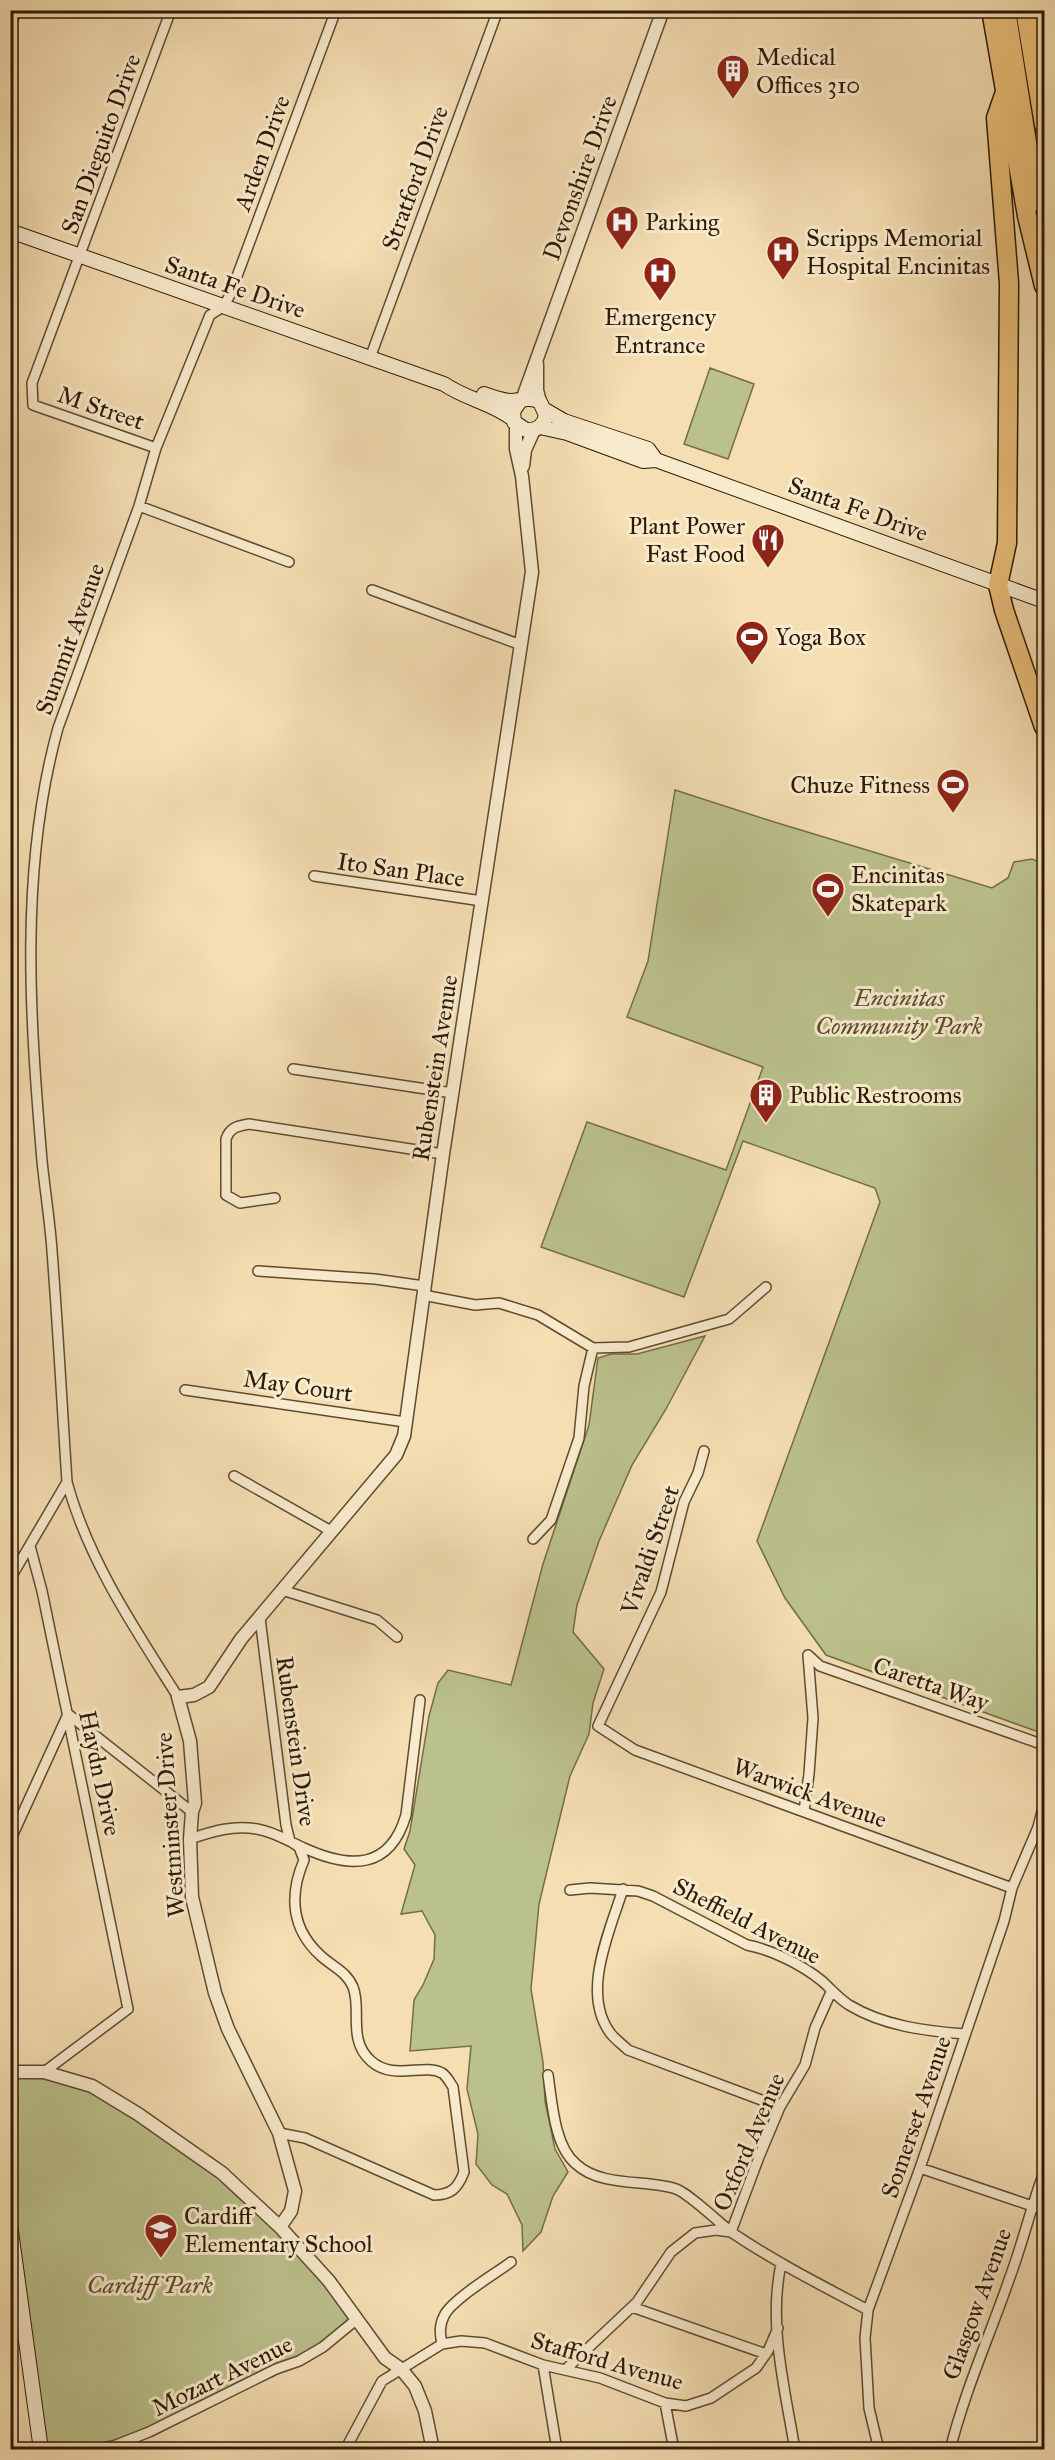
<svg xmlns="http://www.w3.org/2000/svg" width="1055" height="2460" font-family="'IM FELL Great Primer',serif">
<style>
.green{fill:#bbc18c;stroke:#746d48;stroke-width:1.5}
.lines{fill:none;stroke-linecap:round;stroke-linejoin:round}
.minor-casing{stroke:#5f4a30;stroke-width:12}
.tertiary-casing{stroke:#5f4a30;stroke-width:15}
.secondary-casing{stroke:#2d1904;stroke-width:16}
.motorway-casing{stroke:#2d1904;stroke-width:21}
.minor{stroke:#f8eacd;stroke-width:9}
.tertiary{stroke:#f8eacd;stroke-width:12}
.secondary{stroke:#f8eacd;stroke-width:14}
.motorway{stroke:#eabf79;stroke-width:18}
.labels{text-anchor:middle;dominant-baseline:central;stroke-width:6;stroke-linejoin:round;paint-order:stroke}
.poi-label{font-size:24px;fill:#2d1904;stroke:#f8eacd;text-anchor:start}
.street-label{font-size:24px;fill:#2d1904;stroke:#f8eacd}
.park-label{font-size:24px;font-style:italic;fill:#584b2d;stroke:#f8eacd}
</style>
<rect width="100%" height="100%" fill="#f4deb2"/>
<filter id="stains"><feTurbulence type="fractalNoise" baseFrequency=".00333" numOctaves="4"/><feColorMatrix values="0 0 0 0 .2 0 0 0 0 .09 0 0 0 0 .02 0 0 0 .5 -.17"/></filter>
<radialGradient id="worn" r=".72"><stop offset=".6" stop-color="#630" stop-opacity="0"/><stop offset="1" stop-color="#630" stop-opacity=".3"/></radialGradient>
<path class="green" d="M 710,368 L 754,384 L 728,459 L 684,444 Z
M 675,790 L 771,821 L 992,888 L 1008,878 L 1014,862 L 1032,859 L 1044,864 L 1044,1734 L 826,1655 L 785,1598 L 757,1541 L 880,1202 L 875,1188 L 743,1141 L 684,1297 L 541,1247 L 587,1122 L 726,1170 L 763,1067 L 627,1017 L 648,961 Z
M 705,1336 L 666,1409 L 632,1465 L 599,1541 L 577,1605 L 573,1632 L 604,1669 L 593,1703 L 589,1734 L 570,1776 L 552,1850 L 539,1904 L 531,1989 L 543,2062 L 545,2101 L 555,2149 L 568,2172 L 553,2196 L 541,2232 L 523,2251 L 522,2225 L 507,2194 L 492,2185 L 476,2164 L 478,2134 L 467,2089 L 471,2046 L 410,2051 L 414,2000 L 423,1985 L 434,1959 L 435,1935 L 422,1911 L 401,1914 L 415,1865 L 404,1849 L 410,1831 L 429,1716 L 438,1683 L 448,1670 L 511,1685 L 543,1564 L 589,1425 L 598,1358 L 611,1354 L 637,1354 Z
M 10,2071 L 29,2071 L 97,2089 L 254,2202 L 356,2319 L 323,2347 L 150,2432 L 95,2449 L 40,2449 L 11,2226 Z"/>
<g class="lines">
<g class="minor-casing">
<path id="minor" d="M 370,358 L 498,10
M 156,448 L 33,405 L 32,383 L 171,10
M 139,506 L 289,562
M 372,590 L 521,645
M 314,876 L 482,901
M 293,1069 L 453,1093
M 275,1198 L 240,1203 L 226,1195 L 226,1139 C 230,1127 238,1126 249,1124 L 443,1154
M 258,1271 L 375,1279 L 424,1286
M 423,1295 L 475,1305 L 499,1303 L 538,1315 L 593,1348 L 629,1347 L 729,1319 L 766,1287
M 185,1390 L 405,1422
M 704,1451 L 698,1473 L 684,1502 L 661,1592 L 598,1726 L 635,1750 L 1012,1888
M 234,1476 L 331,1531
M 533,1539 L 551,1520 L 579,1438 L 584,1386 L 593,1348
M 30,1546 L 42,1591 L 128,2009 L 44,2072
M 10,1579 L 67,1482
M 282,1590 L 377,1620 L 397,1637
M 260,1618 L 286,1825 L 290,1841 L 299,1847 L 304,1860 C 289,1895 291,1929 321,1956 C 333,1967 346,1971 353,1987 C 362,2009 347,2040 371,2061 C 393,2081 424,2063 442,2073 C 447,2076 450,2083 453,2087 L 464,2172 C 458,2188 451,2195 434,2195 L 305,2138 L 279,2133
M 808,1655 L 820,1666 L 1044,1745
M 178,1697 C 135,1629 88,1560 67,1482 C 62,1405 58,1328 52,1251 C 50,1221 45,1191 42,1161 C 30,1017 19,869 58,728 L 139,506 L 156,448 L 210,315 L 223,307 L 230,295 L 336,10
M 804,1811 L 809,1774 L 813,1718 L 808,1655
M 190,1839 C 213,1831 233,1825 257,1829 C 275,1832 288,1841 304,1848 C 350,1869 390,1870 406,1815 L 420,1700
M 10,1841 L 68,1714 L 192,1812
M 623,1889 C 610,1931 580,1994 611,2034 C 616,2040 623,2045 628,2050 L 780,2107
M 570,1890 L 590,1888 L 638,1891 L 653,1896 L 747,1945 C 772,1950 801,1964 822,1981 C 831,1989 838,1998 849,2005 C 884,2026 925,2031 965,2034
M 548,2075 C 552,2101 554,2146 576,2164 C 602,2188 647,2179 676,2189 C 690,2194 720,2224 734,2234 C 777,2263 823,2286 868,2310
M 920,2168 L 1044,2210
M 781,2264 C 768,2325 785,2389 795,2450
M 632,2307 L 766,2354
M 442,2344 C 440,2334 439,2326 444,2316 C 451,2300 495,2274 511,2262
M 543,2365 L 557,2450
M 566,2369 L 637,2302 L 671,2252 L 695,2233 L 716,2230 L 731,2232 L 759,2157 L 780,2107 L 805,2065 L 815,2028 L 831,1992
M 665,2403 L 674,2450
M 94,2450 L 116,2445 L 149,2432 L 276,2369 L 299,2361 L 323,2347 L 357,2319
M 345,2450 L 382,2381 L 442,2344 L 461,2341 L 485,2343 L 543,2365 L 600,2378 L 665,2403 L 686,2406 L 711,2398 L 756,2368 L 768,2351 L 778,2328
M 879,2450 L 869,2408 L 865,2338 L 868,2310 L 920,2168 L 1004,1921 L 1012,1888 L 1038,1827 L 1044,1804
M 950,2450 C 965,2390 990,2335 1010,2277 C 1023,2242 1031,2207 1044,2172"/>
</g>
<g class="tertiary-casing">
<path id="tertiary" d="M 10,22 L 15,10
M 537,364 L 537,390 L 540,402
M 522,400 L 663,10
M 523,466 L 525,450 L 534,430
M 10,2072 L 44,2072 L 92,2086 L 138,2114 L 222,2173 L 280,2227 L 329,2281 L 385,2358 L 401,2369 L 415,2386 L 425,2411 L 433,2450
M 280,2227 L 291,2211 L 295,2191 L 279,2133 L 228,2029 L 215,1993 L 192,1897 L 190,1839 L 192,1812 L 195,1803 L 190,1741 L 178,1697 L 194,1695 L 209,1687 L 241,1639 L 396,1455 L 404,1436 L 443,1154 L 532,572 L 522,476 L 516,449 L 516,424"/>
</g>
<g class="secondary-casing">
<path id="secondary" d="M 10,231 L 444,384 C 466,399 492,403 513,419
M 484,394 C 492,397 501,400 510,401 C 521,401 529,396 540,402 L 546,415 C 544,426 537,431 526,430 L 514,422 L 513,411 L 521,400
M 545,410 L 564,421 L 648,449 L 656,460
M 540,427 L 567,433 L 643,461 L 656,460 L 1044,601
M 10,2224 L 41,2450"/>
</g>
<g class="motorway-casing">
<path id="motorway" d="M 991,10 L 1027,216 L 1044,286
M 1006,10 L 1033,180 L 1029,205
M 1025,10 L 1044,125
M 1041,10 L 1044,32
M 1005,92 L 996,118 L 1009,283 L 1007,543 L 998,585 L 1004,610 L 1044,727"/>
</g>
<use href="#minor" class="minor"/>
<use href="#tertiary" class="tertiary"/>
<use href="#secondary" class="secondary"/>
<use href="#motorway" class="motorway"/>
</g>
<defs>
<g id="building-pin" transform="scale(1.725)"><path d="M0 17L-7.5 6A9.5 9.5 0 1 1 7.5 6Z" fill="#8f2418" stroke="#f8eacd"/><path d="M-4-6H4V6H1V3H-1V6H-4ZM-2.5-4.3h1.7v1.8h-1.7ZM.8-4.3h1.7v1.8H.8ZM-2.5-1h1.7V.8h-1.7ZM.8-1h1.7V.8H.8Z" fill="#fff"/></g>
<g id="hospital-pin" transform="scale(1.725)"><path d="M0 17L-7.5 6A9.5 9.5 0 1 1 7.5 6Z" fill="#8f2418" stroke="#f8eacd"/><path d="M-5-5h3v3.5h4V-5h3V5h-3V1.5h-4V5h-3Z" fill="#fff"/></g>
<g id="restaurant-pin" transform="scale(1.725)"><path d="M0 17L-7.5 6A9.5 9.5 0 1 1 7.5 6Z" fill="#8f2418" stroke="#f8eacd"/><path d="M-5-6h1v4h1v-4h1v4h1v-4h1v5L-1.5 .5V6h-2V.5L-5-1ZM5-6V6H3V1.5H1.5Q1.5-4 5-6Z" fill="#fff"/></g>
<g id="stadium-pin" transform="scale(1.725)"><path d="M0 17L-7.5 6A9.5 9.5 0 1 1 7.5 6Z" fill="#8f2418" stroke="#f8eacd"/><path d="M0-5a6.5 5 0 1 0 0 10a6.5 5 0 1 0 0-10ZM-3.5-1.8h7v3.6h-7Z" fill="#fff"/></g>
<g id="school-pin" transform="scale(1.725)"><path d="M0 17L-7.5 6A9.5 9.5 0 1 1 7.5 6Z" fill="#8f2418" stroke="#f8eacd"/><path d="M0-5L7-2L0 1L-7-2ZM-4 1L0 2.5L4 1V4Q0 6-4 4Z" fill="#fff"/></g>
</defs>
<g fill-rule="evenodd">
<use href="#building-pin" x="733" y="71"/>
<use href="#hospital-pin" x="622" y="222"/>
<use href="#hospital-pin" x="783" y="252"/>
<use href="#hospital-pin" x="660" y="273"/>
<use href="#restaurant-pin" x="768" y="540"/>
<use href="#stadium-pin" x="752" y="637"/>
<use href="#stadium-pin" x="953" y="785"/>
<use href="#stadium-pin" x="828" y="889"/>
<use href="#building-pin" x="766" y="1095"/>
<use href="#school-pin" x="161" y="2230"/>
</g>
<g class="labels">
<g class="poi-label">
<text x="756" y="57">Medical<tspan x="756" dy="28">Offices 310</tspan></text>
<text x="645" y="222">Parking</text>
<text x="806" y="238">Scripps Memorial<tspan x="806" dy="28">Hospital Encinitas</tspan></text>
<text x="660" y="317" text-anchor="middle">Emergency<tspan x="660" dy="28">Entrance</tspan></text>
<text x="745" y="526" text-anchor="end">Plant Power<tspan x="745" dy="28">Fast Food</tspan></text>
<text x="775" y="637">Yoga Box</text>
<text x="930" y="785" text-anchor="end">Chuze Fitness</text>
<text x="851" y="875">Encinitas<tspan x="851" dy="28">Skatepark</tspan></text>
<text x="789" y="1095">Public Restrooms</text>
<text x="184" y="2216">Cardiff<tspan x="184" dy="28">Elementary School</tspan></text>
</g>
<g class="street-label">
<text transform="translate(101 144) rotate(-70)">San Dieguito Drive</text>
<text transform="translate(262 153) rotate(-70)">Arden Drive</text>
<text transform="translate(415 178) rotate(-70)">Stratford Drive</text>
<text transform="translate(580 178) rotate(-70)">Devonshire Drive</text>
<text transform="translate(235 287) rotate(19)">Santa Fe Drive</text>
<text transform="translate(101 408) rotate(19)">M Street</text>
<text transform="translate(858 509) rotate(20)">Santa Fe Drive</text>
<text transform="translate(70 639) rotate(-70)">Summit Avenue</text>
<text transform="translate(401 870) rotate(8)">Ito San Place</text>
<text transform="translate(435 1068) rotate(-81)">Rubenstein Avenue</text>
<text transform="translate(298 1386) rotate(8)">May Court</text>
<text transform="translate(650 1550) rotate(-71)">Vivaldi Street</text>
<text transform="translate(931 1684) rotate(19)">Caretta Way</text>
<text transform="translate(296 1741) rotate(82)">Rubenstein Drive</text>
<text transform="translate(100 1773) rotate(78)">Haydn Drive</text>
<text transform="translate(810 1793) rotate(20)">Warwick Avenue</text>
<text transform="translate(170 1825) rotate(-94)">Westminster Drive</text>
<text transform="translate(747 1921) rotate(27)">Sheffield Avenue</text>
<text transform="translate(916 2117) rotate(-71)">Somerset Avenue</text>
<text transform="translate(749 2142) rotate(-67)">Oxford Avenue</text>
<text transform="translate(977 2304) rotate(-70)">Glasgow Avenue</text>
<text transform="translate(607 2361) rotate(16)">Stafford Avenue</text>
<text transform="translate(222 2376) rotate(-26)">Mozart Avenue</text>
</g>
<g class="park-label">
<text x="899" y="998">Encinitas<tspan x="899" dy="28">Community Park</tspan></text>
<text x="150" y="2285">Cardiff Park</text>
</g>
</g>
<rect width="1055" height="2460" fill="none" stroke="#f4deb2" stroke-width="36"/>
<rect x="12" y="12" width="1031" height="2436" fill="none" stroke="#2d1904" stroke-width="3"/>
<rect x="18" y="18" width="1019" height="2424" fill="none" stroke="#2d1904" stroke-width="1.5"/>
<rect width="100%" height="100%" filter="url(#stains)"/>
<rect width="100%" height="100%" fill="url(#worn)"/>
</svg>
